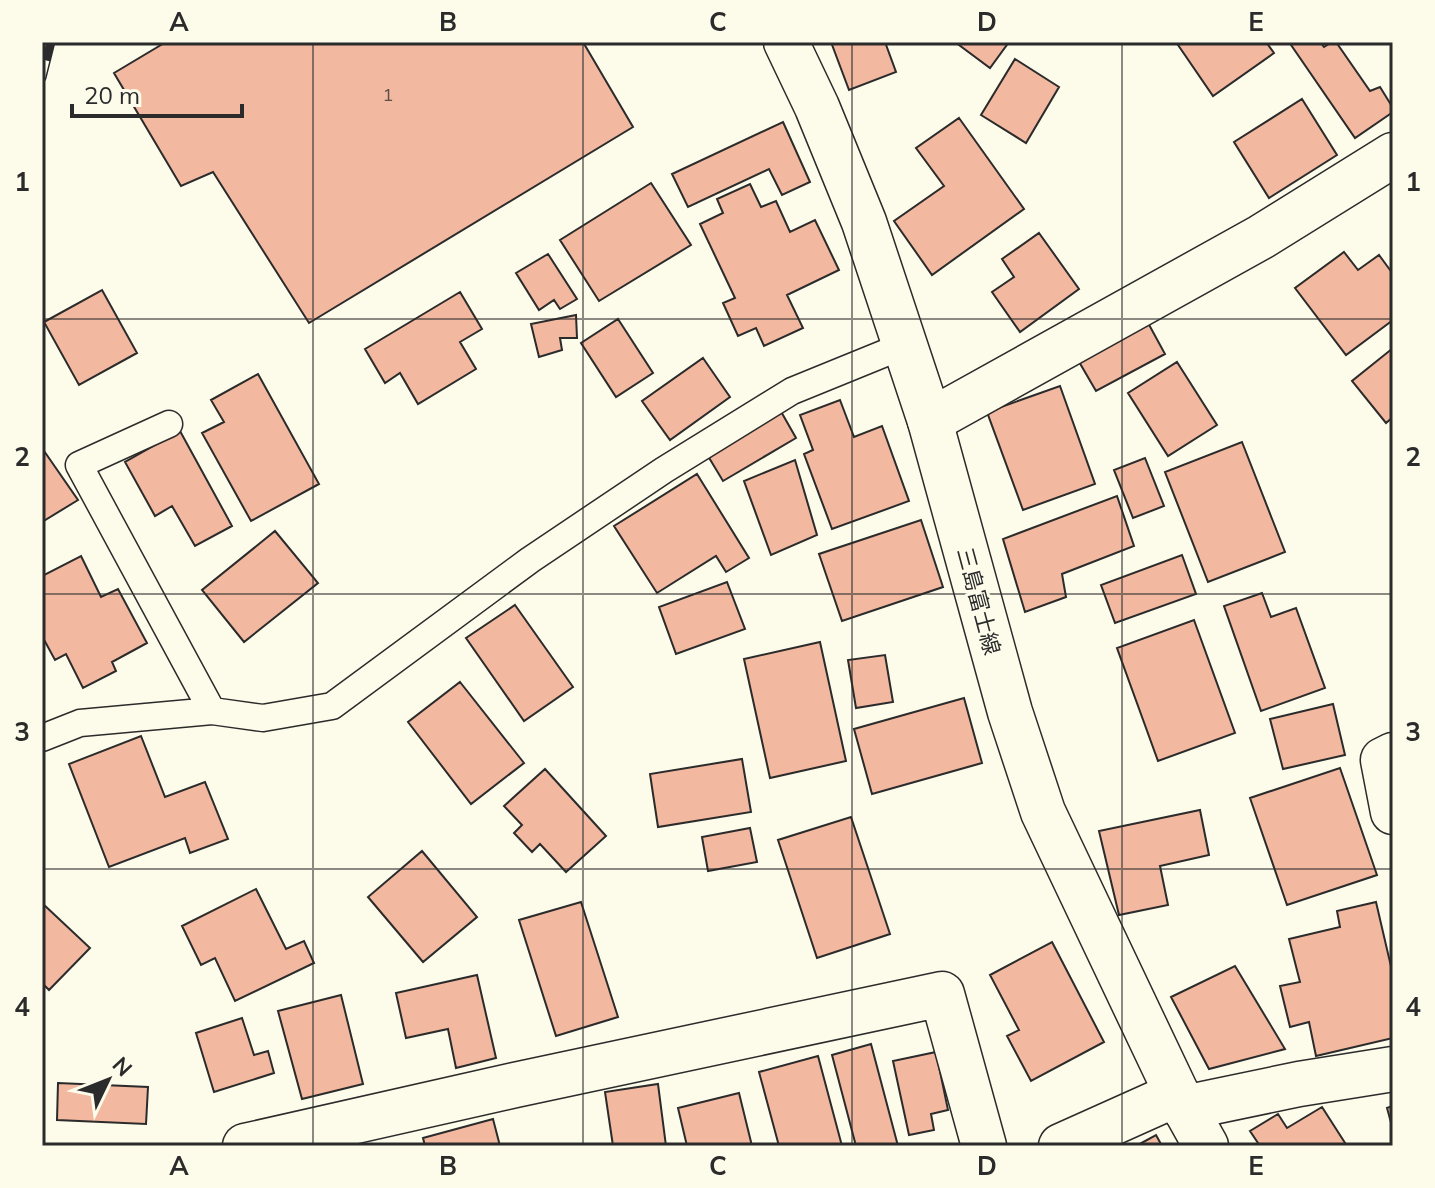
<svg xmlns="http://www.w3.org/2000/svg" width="1435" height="1188" font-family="Mulish,'Noto Sans JP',sans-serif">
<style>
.building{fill:#f2b8a0;stroke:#2b2b2b;stroke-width:2}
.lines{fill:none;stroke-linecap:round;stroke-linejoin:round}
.lane-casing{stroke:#2b2b2b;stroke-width:29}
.street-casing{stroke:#2b2b2b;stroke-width:47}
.primary-casing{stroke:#2b2b2b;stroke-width:47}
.lane{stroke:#fdfbea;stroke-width:26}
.street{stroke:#fdfbea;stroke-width:44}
.primary{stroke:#fdfbea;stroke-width:44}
.rail-casing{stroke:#2b2b2b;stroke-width:9}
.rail{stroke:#fdfbea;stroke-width:6;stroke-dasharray:18;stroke-linecap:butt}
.grid{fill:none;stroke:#2b2b2b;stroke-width:2;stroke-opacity:0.55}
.labels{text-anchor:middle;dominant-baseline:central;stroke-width:6;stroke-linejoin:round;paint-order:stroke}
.number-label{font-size:18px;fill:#5d4e48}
.street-label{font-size:22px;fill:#2b2b2b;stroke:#fdfbea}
.neatline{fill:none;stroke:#2b2b2b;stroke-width:3}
.grid-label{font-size:26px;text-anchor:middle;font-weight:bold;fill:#2b2b2b}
</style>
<rect width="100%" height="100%" fill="#fdfbea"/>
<path class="building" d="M 166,42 L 583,42 L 633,127 L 309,323 L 213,172 L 181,186 L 114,73 Z
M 831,42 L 885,42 L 896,72 L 849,90 Z
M 955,42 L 1009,42 L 990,68 Z
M 1176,42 L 1266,42 L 1274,53 L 1213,96 Z
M 1289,42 L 1320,42 L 1324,47 L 1332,42 L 1336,42 L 1370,91 L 1380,87 L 1393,108 L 1393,112 L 1355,138 Z
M 1015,59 L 1059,87 L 1026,143 L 981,115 Z
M 1302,99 L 1337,155 L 1269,198 L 1234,142 Z
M 959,118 L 1024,209 L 932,275 L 894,221 L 944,186 L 916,148 Z
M 783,122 L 810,182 L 782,195 L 769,169 L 688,207 L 672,174 Z
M 651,183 L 691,245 L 599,301 L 560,240 Z
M 750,184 L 761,207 L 776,201 L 790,232 L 815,220 L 839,270 L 787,295 L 803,328 L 764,346 L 756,328 L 738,336 L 723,303 L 735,298 L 700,224 L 723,213 L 717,199 Z
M 1039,233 L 1079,289 L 1020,332 L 992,292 L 1014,277 L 1002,259 Z
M 1344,252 L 1358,270 L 1379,255 L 1393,274 L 1393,320 L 1346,355 L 1295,288 Z
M 548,254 L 577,299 L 560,309 L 554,300 L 539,310 L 516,273 Z
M 102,290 L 137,353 L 79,385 L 44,322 Z
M 460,292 L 482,329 L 460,342 L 476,369 L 418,404 L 400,373 L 385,383 L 365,349 Z
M 576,315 L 577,338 L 560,338 L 562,350 L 539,357 L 531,324 Z
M 618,319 L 653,373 L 616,397 L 581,343 Z
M 1147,321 L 1165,354 L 1096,391 L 1078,360 Z
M 1393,348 L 1393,417 L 1386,423 L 1352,381 Z
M 703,358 L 730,397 L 670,440 L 642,401 Z
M 1177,362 L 1217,425 L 1168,456 L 1128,393 Z
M 258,374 L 319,484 L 251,521 L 202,433 L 224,422 L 211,400 Z
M 1060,386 L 1095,484 L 1023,510 L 987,412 Z
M 840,400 L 854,437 L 882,426 L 909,501 L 832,529 L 804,454 L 813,450 L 800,415 Z
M 779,408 L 796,438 L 723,481 L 705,451 Z
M 180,431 L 232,526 L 195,546 L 172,506 L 155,516 L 125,462 Z
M 1242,442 L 1285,552 L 1208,582 L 1165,472 Z
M 42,448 L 78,500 L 42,522 Z
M 1145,458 L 1164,506 L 1133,518 L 1114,470 Z
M 795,460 L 817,535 L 771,555 L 744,481 Z
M 697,474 L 749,558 L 726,572 L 716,556 L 657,593 L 614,526 Z
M 1117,496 L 1134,546 L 1062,574 L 1066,597 L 1025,612 L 1003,539 Z
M 921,520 L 943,587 L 842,621 L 819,554 Z
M 275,531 L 318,583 L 244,642 L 202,590 Z
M 1182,555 L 1196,594 L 1115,623 L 1101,585 Z
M 81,556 L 101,597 L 118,589 L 147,643 L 112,662 L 116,671 L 83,688 L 66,654 L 55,660 L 42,636 L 42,576 Z
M 727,582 L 745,629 L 676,654 L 659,607 Z
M 1262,593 L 1271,617 L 1296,608 L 1325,688 L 1261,711 L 1224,606 Z
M 515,605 L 573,687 L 524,721 L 466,638 Z
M 1194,620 L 1235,733 L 1158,761 L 1117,648 Z
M 820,642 L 846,761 L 770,778 L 744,659 Z
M 885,655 L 893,702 L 856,708 L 848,660 Z
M 460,682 L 524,763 L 471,804 L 408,722 Z
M 964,698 L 982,763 L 872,794 L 854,729 Z
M 1333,704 L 1345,755 L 1283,769 L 1270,719 Z
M 141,736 L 165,797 L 205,782 L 228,839 L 190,853 L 185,838 L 109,867 L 69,764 Z
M 742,759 L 751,812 L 658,827 L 650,774 Z
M 1340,768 L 1377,875 L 1287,905 L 1250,798 Z
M 545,769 L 606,836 L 566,872 L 540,844 L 532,852 L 514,833 L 522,825 L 504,806 Z
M 1200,810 L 1209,855 L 1160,866 L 1168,905 L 1119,915 L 1099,831 Z
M 851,817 L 890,934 L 817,958 L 778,840 Z
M 750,828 L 757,862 L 708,871 L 702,837 Z
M 422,851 L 477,917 L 423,962 L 368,897 Z
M 256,889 L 286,949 L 304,941 L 314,963 L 235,1001 L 215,958 L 201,965 L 182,926 Z
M 581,902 L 618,1017 L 556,1036 L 519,920 Z
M 1376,902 L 1393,975 L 1393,1038 L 1316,1056 L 1309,1022 L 1290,1027 L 1280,986 L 1300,982 L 1289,939 L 1340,927 L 1337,911 Z
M 42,903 L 90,948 L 49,990 L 42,983 Z
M 1052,942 L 1104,1042 L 1031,1081 L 1007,1036 L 1019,1030 L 990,975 Z
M 1235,966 L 1285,1049 L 1209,1069 L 1171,997 Z
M 477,975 L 496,1058 L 456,1068 L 448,1029 L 406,1038 L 396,993 Z
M 341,995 L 363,1084 L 302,1099 L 278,1011 Z
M 242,1018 L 254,1055 L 268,1051 L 274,1073 L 214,1092 L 196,1033 Z
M 871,1044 L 898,1146 L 856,1146 L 832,1055 Z
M 936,1052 L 948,1110 L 931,1114 L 934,1130 L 909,1135 L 893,1061 Z
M 818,1056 L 842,1146 L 779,1146 L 759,1072 Z
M 58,1083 L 148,1087 L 146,1124 L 57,1120 Z
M 658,1084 L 666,1146 L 613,1146 L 605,1092 Z
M 739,1093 L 752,1146 L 687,1146 L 678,1108 Z
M 1393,1106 L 1393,1130 L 1387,1108 Z
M 1322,1107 L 1347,1146 L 1260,1146 L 1250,1131 L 1278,1114 L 1287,1128 Z
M 493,1119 L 500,1146 L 425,1146 L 423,1138 Z
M 1156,1135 L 1162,1146 L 1136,1146 Z"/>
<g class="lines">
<g class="lane-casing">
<path id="lane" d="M 169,424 L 79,465 L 212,711
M 42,738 L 80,723 L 212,711 L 263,718 L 332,706 L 530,560 L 664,470 L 792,391 L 905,345"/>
</g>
<g class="street-casing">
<path id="street" d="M 930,421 L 1261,237 L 1393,155
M 1393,755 L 1383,760 L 1393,812
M 1184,1108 L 1299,1084 L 1393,1069
M 245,1146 L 515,1085 L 942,994 L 984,1146
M 1061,1146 L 1177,1094"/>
</g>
<g class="primary-casing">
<path id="primary" d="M 786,42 L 817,107 L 864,222 L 930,421 L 1010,712 L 1043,812 L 1177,1094 L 1206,1146"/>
</g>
<use href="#lane" class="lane"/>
<use href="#street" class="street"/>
<use href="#primary" class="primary"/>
<g class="rail-casing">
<path id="rail" d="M 42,78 L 51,42"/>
</g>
<use href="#rail" class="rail"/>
</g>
<path class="grid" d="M 313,42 L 313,1146M 583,42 L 583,1146M 852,42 L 852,1146M 1122,42 L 1122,1146M 42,319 L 1393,319M 42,594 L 1393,594M 42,869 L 1393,869"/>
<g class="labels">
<g class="number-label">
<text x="388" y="94">1</text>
</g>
<g class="street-label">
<text transform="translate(979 601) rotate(75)">三島富士線</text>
</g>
</g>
<rect width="1435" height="1188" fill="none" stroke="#fdfbea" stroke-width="88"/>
<g transform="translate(108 1080) rotate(47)" stroke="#fdfbea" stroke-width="6" paint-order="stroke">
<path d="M0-6L14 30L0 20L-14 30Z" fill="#2b2b2b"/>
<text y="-12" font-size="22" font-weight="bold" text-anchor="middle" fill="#2b2b2b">N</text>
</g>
<path d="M72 104v12h170v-12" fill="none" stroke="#2b2b2b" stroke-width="4"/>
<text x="84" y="104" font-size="24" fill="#2b2b2b" stroke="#fdfbea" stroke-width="6" paint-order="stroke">20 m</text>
<rect x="44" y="44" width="1347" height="1100" class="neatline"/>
<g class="grid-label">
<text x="179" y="31">A</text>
<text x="448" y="31">B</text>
<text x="718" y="31">C</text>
<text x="987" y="31">D</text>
<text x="1256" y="31">E</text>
<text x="22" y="191">1</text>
<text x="1413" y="191">1</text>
<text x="22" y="466">2</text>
<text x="1413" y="466">2</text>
<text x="22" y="741">3</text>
<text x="1413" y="741">3</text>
<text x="22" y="1016">4</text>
<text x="1413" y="1016">4</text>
<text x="179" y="1175">A</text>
<text x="448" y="1175">B</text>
<text x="718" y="1175">C</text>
<text x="987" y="1175">D</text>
<text x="1256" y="1175">E</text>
</g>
</svg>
